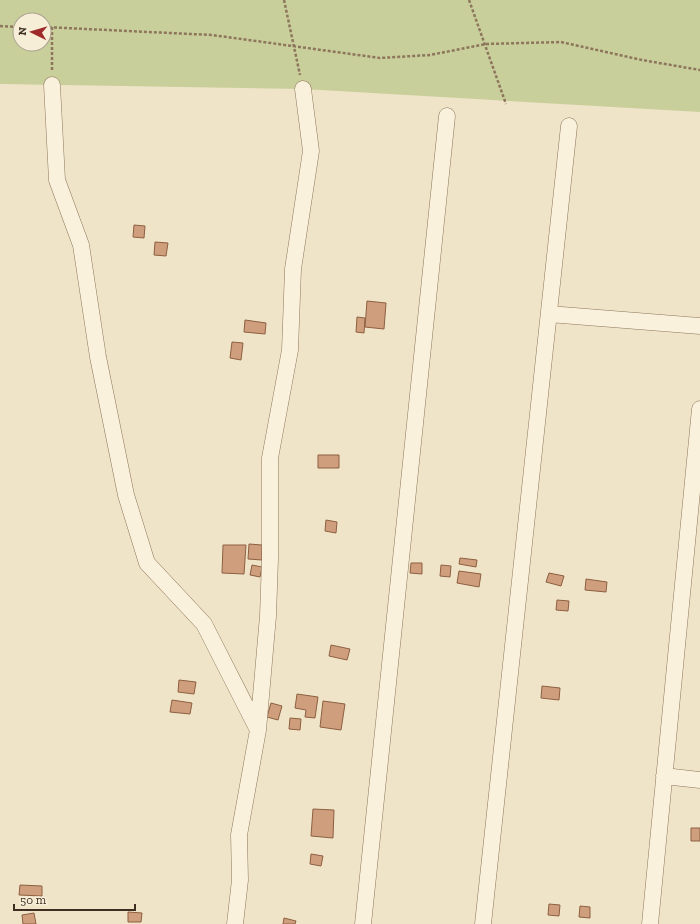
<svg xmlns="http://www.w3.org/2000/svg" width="700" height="924" font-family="'Zilla Slab',serif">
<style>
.green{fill:#c9cf9b;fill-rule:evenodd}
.building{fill:#cf9f7d;stroke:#8d5f41}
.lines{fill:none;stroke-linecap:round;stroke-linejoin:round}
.street-casing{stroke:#8d765c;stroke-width:17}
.path{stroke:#8d765c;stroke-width:2.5;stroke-dasharray:3 2;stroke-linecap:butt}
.street{stroke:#faf1dc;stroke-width:16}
</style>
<rect width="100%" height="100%" fill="#f0e4c8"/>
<path class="green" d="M 0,0 L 700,0 L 700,112 L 303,89 L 0,84 ZM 20,20 L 44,20 L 44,44 L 20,44 Z"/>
<path class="building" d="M 134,225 L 145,226 L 144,238 L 133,237 Z
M 155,242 L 168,243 L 166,256 L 154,255 Z
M 367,301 L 386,303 L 384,329 L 365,327 Z
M 357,317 L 365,318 L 364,333 L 356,332 Z
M 245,320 L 266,323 L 265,334 L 244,332 Z
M 232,342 L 243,343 L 241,360 L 230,358 Z
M 318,455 L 339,455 L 339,468 L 318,468 Z
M 326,520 L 337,522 L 336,533 L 325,531 Z
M 249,544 L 262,545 L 262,560 L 248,559 Z
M 223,545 L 246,545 L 244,574 L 222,573 Z
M 460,558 L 477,560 L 476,567 L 459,564 Z
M 411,563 L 422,563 L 422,574 L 410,573 Z
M 252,565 L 262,567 L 260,577 L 250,575 Z
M 441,565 L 451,566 L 450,577 L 440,576 Z
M 459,571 L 481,574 L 479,587 L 457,583 Z
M 549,573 L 564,576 L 561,586 L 546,582 Z
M 586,579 L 607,582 L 606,592 L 585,590 Z
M 557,600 L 569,601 L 568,611 L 556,610 Z
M 331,645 L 350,649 L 347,660 L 329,656 Z
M 179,680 L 196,682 L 194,694 L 178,692 Z
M 542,686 L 560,688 L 559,700 L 541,698 Z
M 297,694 L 318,697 L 315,718 L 305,717 L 306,710 L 295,708 Z
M 172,700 L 192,703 L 190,714 L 170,712 Z
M 323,701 L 345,704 L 341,730 L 320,727 Z
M 271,703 L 282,706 L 278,720 L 267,717 Z
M 290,718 L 301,719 L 300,730 L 289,729 Z
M 313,809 L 334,810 L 333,838 L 311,836 Z
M 691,828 L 700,828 L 700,841 L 691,841 Z
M 311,854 L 323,856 L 321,866 L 310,864 Z
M 20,885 L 42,886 L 42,896 L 19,895 Z
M 549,904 L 560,905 L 559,916 L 548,915 Z
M 580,906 L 590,907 L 590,918 L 579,917 Z
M 128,912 L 142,913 L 141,922 L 128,922 Z
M 34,913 L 36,924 L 23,924 L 22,915 Z
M 284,918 L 296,921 L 295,924 L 283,924 Z"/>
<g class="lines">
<g class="street-casing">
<path id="street" d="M 52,85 L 57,180 L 81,245 L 98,357 L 126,495 L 147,563 L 204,624 L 258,730
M 549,314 L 700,326
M 664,776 L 700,780
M 235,924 L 240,880 L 239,835 L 258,730 L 268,616 L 270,559 L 270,458 L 290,350 L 293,269 L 311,151 L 303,89
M 363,924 L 447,116
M 483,924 L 569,126
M 650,924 L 700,409"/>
</g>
<path class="path" d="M 284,0 L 300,75
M 469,0 L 506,104
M 0,26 L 20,27
M 44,27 L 212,35 L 380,58 L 430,55 L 486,44 L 561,42 L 642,60 L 700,70
M 52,70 L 52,27"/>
<use href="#street" class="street"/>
</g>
<g transform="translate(32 32) rotate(275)"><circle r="19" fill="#f7eed8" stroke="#ada18e"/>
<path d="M0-3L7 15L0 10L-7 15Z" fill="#9e2a2b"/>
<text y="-6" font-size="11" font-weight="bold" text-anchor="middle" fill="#3d2e20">N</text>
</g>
<path d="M14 904v6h121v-6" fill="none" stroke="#3d2e20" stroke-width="2"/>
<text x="20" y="904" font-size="12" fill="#3d2e20" stroke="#f7eed8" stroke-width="3" paint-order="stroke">50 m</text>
</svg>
